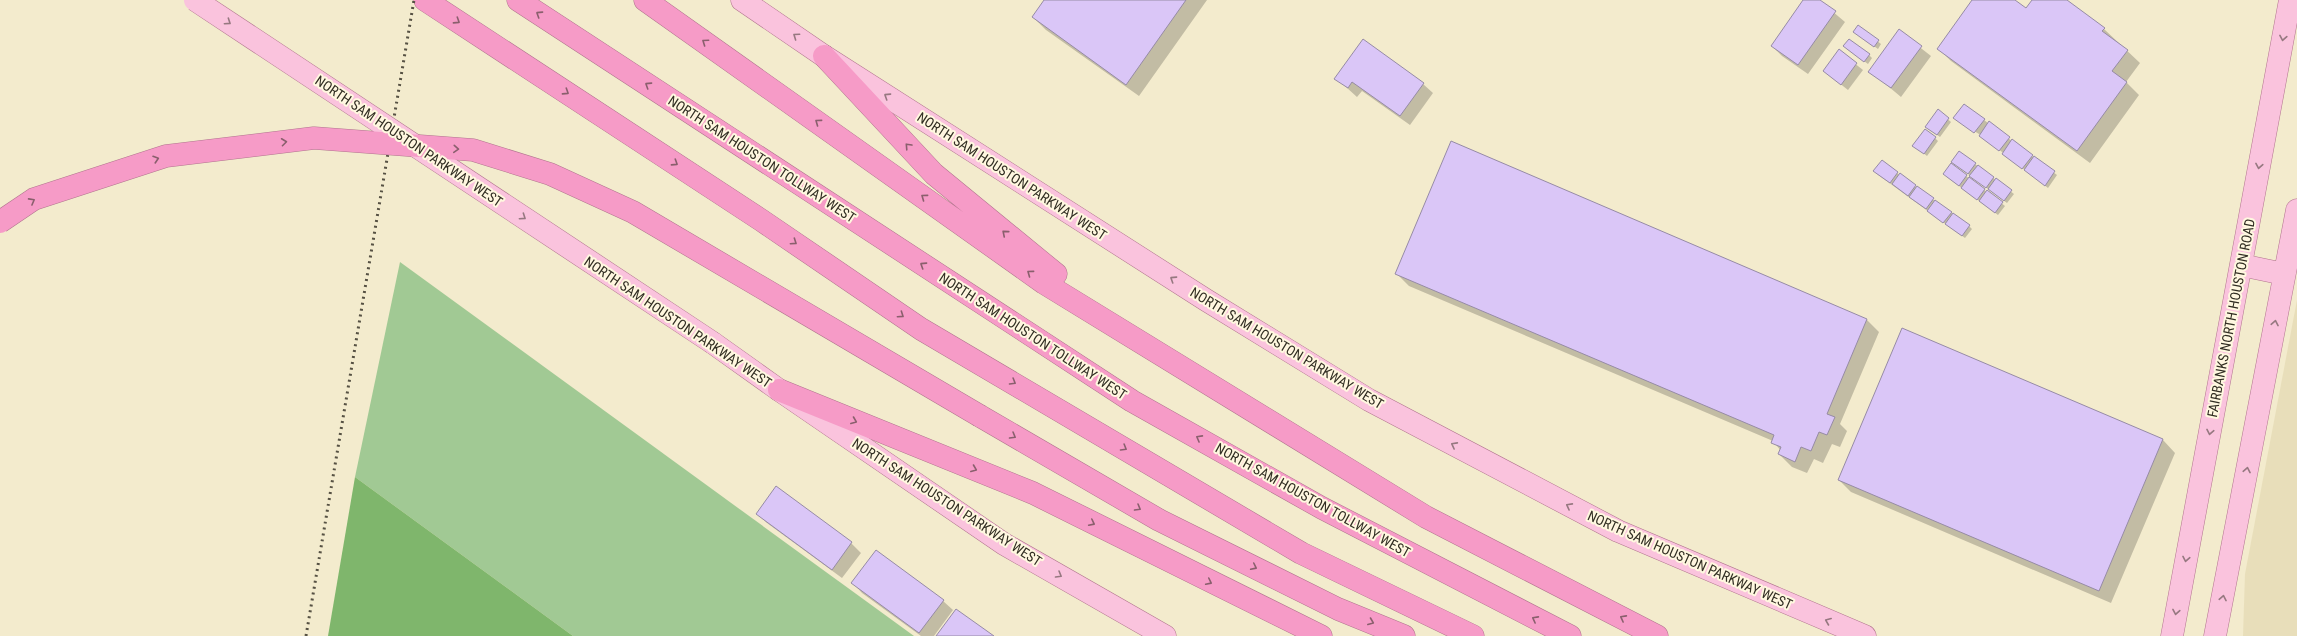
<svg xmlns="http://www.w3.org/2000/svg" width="2297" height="636" font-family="'Roboto Condensed',sans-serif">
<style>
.built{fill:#e8deba}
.green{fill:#a1c994}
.forest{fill:#7fb66c}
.shadow{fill:#0003}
.building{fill:#dac6f7;stroke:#968ba5}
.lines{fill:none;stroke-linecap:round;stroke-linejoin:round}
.major-casing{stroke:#b1758e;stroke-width:23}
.highway-casing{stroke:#b1758e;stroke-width:23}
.major{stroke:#fac3dd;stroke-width:22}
.highway{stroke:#f69bc7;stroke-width:22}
.rail{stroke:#565143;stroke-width:3;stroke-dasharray:2 4;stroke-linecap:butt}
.major-bridge-casing{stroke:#b1758e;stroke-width:23;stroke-linecap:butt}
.highway-bridge-casing{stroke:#b1758e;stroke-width:23;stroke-linecap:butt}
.major-bridge{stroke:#fac3dd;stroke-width:22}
.highway-bridge{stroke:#f69bc7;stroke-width:22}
.oneway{stroke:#8a5f6d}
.oneway2{stroke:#967880}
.labels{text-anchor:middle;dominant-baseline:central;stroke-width:4;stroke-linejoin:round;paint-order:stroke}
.street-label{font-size:14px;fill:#322e23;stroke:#fff8e0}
</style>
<rect width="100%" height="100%" fill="#f3ebcd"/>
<path class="built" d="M 2297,300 L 2297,636 L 2243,636 L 2245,574 Z"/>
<path class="green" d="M 400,262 L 914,636 L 573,636 L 355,477 Z"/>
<path class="forest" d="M 355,477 L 573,636 L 328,636 Z"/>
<path class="shadow" d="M 1045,0 L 1207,0 L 1139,96 L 1046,30 L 1033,17 Z
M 1805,0 L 1819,0 L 1845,22 L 1808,74 L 1782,56 L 1772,46 Z
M 1974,0 L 2013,0 L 2026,9 L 2033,0 L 2065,0 L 2104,29 L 2140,63 L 2126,82 L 2139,95 L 2090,163 L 1951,61 L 1938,48 Z
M 1858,26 L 1881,44 L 1878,49 L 1857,34 Z
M 1899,31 L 1931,56 L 1901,97 L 1870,71 Z
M 1847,49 L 1869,55 L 1872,58 L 1868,64 Z
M 1839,51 L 1863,70 L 1848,90 L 1824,71 Z
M 1336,78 L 1423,84 L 1433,93 L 1410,125 L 1362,91 L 1357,97 Z
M 1938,111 L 1951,122 L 1940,137 L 1929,129 Z
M 1984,120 L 2057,175 L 2048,188 L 1979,134 L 1958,121 Z
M 1935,138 L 1938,141 L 1927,156 L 1917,148 Z
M 1975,164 L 2014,194 L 2007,203 L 1956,165 Z
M 1897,173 L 1969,226 L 1972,229 L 1965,238 L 1877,174 Z
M 1966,176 L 2005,206 L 1998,215 L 1947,177 Z
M 1397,274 L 1867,320 L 1879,332 L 1840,424 L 1847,431 L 1840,447 L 1832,444 L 1823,463 L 1814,459 L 1807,473 L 1792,467 L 1779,454 L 1781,451 L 1773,441 L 1409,286 Z
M 1903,329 L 2163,440 L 2175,453 L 2111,603 L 1851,492 L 1839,480 Z
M 776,488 L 851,543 L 861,553 L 842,578 L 767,523 L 757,514 Z
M 876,551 L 943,601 L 953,610 L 934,636 L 921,636 L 862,593 L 853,583 Z"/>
<path class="building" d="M 1044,0 L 1186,0 L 1126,85 L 1032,17 Z
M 1803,0 L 1820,0 L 1836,11 L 1798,65 L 1771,46 Z
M 1972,0 L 2015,0 L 2026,8 L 2032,0 L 2067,0 L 2105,28 L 2102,31 L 2128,50 L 2112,71 L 2127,82 L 2077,151 L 1937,49 Z
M 1858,25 L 1879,40 L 1874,47 L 1853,32 Z
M 1899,29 L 1922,46 L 1891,88 L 1868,72 Z
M 1363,39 L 1424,83 L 1400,116 L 1352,82 L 1348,88 L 1334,79 Z
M 1849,39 L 1870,54 L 1864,62 L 1843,46 Z
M 1839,49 L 1857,63 L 1841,85 L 1823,71 Z
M 1964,104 L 1985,119 L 1974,133 L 1953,118 Z
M 1938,109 L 1949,118 L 1937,135 L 1925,127 Z
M 1989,121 L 2010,137 L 1999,151 L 1979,136 Z
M 1925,129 L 1936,137 L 1924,154 L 1912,146 Z
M 2012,139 L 2033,155 L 2022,169 L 2002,154 Z
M 1451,141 L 1867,319 L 1827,414 L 1835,417 L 1827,435 L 1819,432 L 1811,451 L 1801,447 L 1795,462 L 1778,454 L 1781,447 L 1771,443 L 1774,435 L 1395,274 Z
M 1959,151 L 1976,163 L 1968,174 L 1951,162 Z
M 2034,156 L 2055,171 L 2045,186 L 2024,170 Z
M 1882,160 L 1898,172 L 1890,183 L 1873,171 Z
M 1951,163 L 1967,175 L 1959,186 L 1943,174 Z
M 1978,165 L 1994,177 L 1986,188 L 1969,176 Z
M 1900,173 L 1916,185 L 1908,196 L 1892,184 Z
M 1969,177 L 1985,189 L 1977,200 L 1961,188 Z
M 1996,178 L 2012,190 L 2004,201 L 1988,189 Z
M 1917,186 L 1934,198 L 1926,209 L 1909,197 Z
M 1987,190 L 2003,202 L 1995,213 L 1979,201 Z
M 1935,200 L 1952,212 L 1943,223 L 1927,211 Z
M 1953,213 L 1970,225 L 1962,236 L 1945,224 Z
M 1902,328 L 2163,439 L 2099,591 L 1838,480 Z
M 776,486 L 852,542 L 832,570 L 756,514 Z
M 876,550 L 944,600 L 919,633 L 851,583 Z
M 956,609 L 994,636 L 936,636 Z"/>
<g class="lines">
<g class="major-casing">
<path id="major" d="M 742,0 L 824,56 L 1206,300 L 1369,400 L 1618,531 L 1865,636
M 2241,265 L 2284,274
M 713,343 L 779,390 L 1004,544 L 1165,636
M 2172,636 L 2290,0
M 2215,636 L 2297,210"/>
</g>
<g class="highway-casing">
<path id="highway" d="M 425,0 L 761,220 L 921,329 L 1301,553 L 1473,636
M 518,0 L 1132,401 L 1322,508 L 1570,636
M 645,0 L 1044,283 L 1426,517 L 1657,636
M 824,56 L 934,174 L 1056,274
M 779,390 L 1033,493 L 1321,636
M 980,416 L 1159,520 L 1338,609 L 1404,636"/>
</g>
<use href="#major" class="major"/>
<use href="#highway" class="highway"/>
<path class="rail" d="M 306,636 L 414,0"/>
<g class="major-bridge-casing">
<path id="major-bridge" d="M 195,0 L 713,343"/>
</g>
<g class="highway-bridge-casing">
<path id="highway-bridge" d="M 0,222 L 34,199 L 166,156 L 314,138 L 473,150 L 550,174 L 633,212 L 980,416"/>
</g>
<use href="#major-bridge" class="major-bridge"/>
<use href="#highway-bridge" class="highway-bridge"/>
</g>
<defs><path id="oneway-chevron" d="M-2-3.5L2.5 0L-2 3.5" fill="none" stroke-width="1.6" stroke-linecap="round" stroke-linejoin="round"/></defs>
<g class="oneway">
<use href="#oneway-chevron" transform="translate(539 14) rotate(-147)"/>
<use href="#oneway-chevron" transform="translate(457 21) rotate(33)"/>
<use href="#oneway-chevron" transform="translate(705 42) rotate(-145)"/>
<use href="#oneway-chevron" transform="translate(648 85) rotate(-147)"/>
<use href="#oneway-chevron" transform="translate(566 92) rotate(33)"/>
<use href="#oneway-chevron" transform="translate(818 122) rotate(-144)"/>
<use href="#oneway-chevron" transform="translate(284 142) rotate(-7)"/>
<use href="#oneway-chevron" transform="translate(908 146) rotate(-133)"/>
<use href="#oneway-chevron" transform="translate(456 149) rotate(4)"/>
<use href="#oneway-chevron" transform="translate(156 159) rotate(-18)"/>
<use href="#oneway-chevron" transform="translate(675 163) rotate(33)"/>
<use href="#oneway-chevron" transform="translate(924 197) rotate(-144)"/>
<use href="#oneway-chevron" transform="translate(32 201) rotate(-29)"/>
<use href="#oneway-chevron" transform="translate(1005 233) rotate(-140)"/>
<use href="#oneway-chevron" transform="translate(794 242) rotate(34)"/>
<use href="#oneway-chevron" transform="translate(923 265) rotate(-147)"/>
<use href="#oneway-chevron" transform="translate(1030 273) rotate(-144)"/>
<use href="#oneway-chevron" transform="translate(901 315) rotate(34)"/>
<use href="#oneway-chevron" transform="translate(1013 382) rotate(31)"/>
<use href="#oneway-chevron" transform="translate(854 421) rotate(22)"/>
<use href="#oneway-chevron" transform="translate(1013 436) rotate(30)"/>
<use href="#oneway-chevron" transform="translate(1199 438) rotate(-151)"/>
<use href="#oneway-chevron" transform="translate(1124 448) rotate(31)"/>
<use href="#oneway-chevron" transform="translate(974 469) rotate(22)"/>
<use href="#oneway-chevron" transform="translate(1138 508) rotate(30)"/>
<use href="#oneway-chevron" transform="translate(1092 523) rotate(27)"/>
<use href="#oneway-chevron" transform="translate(1254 567) rotate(26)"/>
<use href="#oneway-chevron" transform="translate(1209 582) rotate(26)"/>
<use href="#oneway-chevron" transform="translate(1623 618) rotate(-152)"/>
<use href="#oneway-chevron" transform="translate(1535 619) rotate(-152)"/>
<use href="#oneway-chevron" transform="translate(1371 622) rotate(22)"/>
</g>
<g class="oneway2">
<use href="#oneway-chevron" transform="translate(228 22) rotate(34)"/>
<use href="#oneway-chevron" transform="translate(796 36) rotate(-145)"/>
<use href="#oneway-chevron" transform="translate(2283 38) rotate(100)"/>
<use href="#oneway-chevron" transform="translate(887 96) rotate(-147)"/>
<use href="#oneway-chevron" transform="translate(2259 166) rotate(100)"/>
<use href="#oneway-chevron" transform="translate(523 217) rotate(34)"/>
<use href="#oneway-chevron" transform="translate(1173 279) rotate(-147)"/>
<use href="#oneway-chevron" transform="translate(2275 323) rotate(-79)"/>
<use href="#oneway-chevron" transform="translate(2210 432) rotate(101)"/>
<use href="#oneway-chevron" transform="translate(1454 445) rotate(-152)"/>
<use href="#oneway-chevron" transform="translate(2247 470) rotate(-79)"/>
<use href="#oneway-chevron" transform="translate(1569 506) rotate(-152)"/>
<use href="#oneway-chevron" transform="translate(2186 559) rotate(101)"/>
<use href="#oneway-chevron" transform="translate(1059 575) rotate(30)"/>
<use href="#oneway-chevron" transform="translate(2223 598) rotate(-79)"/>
<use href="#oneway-chevron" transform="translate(2176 612) rotate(100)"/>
<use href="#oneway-chevron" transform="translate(1828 621) rotate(-158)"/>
</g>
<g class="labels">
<g class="street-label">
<text transform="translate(409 141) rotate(34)">NORTH SAM HOUSTON PARKWAY WEST</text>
<text transform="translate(762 159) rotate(33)">NORTH SAM HOUSTON TOLLWAY WEST</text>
<text transform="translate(1012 176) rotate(33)">NORTH SAM HOUSTON PARKWAY WEST</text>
<text transform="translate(2231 318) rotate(-79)">FAIRBANKS NORTH HOUSTON ROAD</text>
<text transform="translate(678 322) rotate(34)">NORTH SAM HOUSTON PARKWAY WEST</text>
<text transform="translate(1033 336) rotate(33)">NORTH SAM HOUSTON TOLLWAY WEST</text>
<text transform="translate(1287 348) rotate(31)">NORTH SAM HOUSTON PARKWAY WEST</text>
<text transform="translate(1313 500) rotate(29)">NORTH SAM HOUSTON TOLLWAY WEST</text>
<text transform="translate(947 502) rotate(33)">NORTH SAM HOUSTON PARKWAY WEST</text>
<text transform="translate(1690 560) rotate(24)">NORTH SAM HOUSTON PARKWAY WEST</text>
</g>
</g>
</svg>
